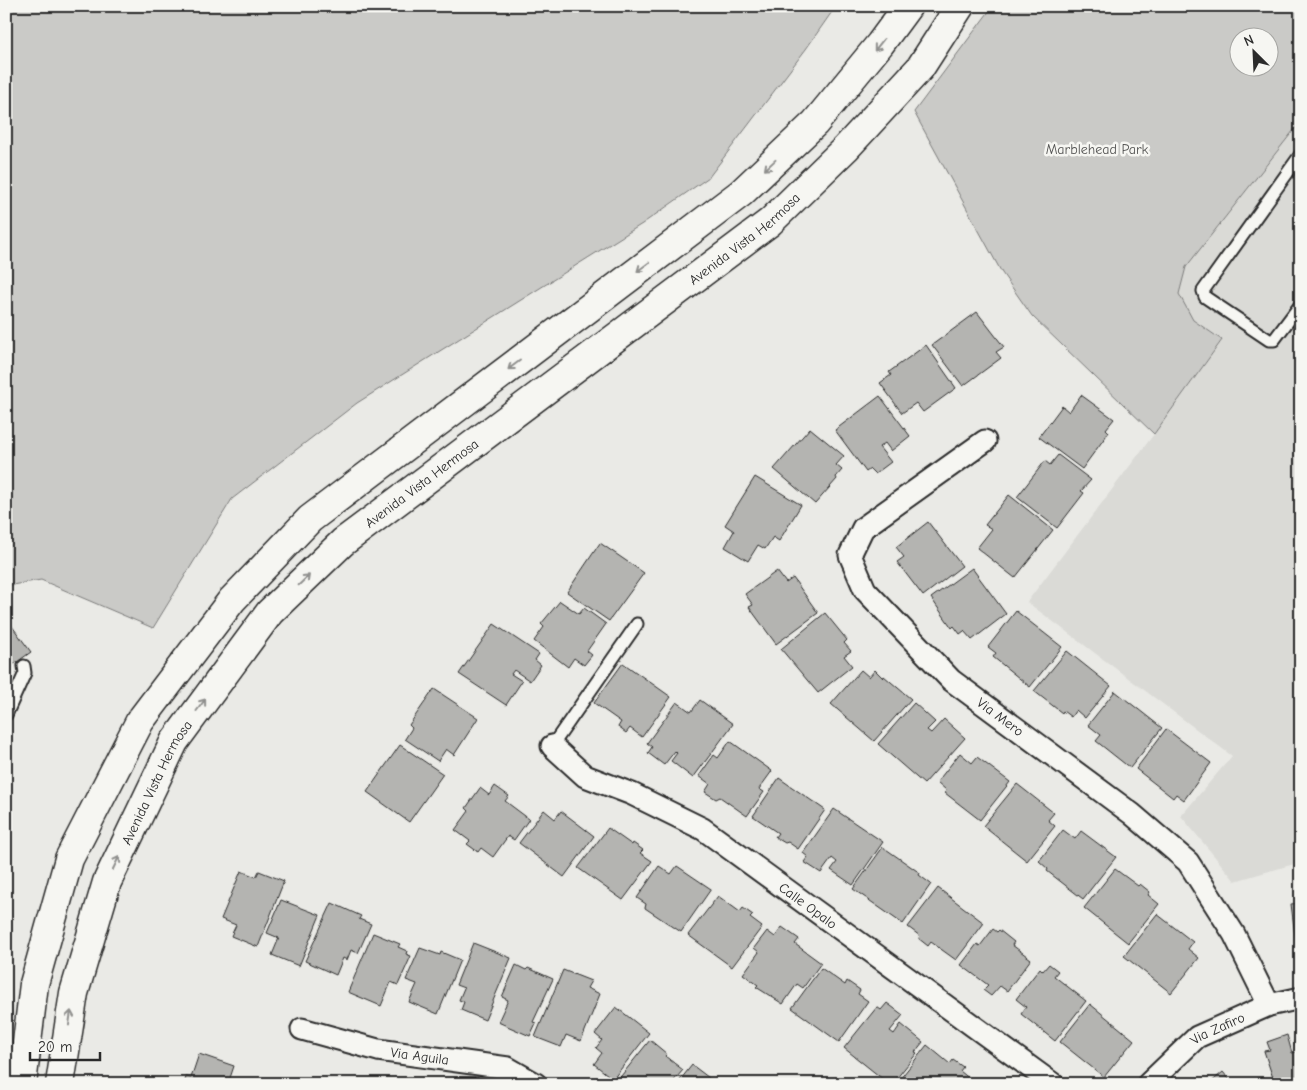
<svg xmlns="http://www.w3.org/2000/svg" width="1307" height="1090" font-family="'Comic Neue',sans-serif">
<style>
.built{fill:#dadad6}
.green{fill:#cacac7;stroke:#7a7a79;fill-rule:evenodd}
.building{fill:#b4b4b1;stroke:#2b2b2b}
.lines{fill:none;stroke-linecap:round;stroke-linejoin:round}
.lane-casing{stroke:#2b2b2b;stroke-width:15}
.street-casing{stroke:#2b2b2b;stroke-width:25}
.secondary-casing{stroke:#2b2b2b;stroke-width:31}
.lane{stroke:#f6f6f2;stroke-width:11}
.street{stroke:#f6f6f2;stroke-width:21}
.secondary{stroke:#f6f6f2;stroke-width:28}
.oneway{stroke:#90908e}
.labels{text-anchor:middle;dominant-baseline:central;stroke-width:5;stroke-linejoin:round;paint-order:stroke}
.park-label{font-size:14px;fill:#535352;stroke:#f6f6f2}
.street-label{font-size:14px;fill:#2b2b2b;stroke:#f6f6f2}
</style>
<rect width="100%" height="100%" fill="#eaeae6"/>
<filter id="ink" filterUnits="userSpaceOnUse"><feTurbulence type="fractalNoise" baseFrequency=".02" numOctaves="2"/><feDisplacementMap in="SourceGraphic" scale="10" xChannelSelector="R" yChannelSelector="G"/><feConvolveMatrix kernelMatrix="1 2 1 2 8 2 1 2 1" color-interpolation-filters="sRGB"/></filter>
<g filter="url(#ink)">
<path class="built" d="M 1301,121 L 1301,862 L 1235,881 L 1181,816 L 1232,756 L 1027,602 L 1154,434 L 1222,340 L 1193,320 L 1179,294 L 1186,267 Z"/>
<path class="green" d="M 6,6 L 836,6 L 806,49 L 709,177 L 642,224 L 357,403 L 232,499 L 153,628 L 41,580 L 6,586 Z
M 993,6 L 1301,6 L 1301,121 L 1186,267 L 1179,294 L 1193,320 L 1222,340 L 1154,434 L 1032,316 L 1002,273 L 914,112 ZM 1240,38 L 1270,38 L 1270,68 L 1240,68 Z"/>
<path class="building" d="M 977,312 L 1004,347 L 996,352 L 1001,358 L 963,386 L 932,345 Z
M 926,345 L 956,388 L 923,412 L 916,403 L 902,413 L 880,383 L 891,375 L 889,372 Z
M 1081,395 L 1114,419 L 1106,429 L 1109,432 L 1082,469 L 1039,437 L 1062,406 L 1069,412 Z
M 880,396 L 910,436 L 891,451 L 885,443 L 879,447 L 891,462 L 875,474 L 870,469 L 866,472 L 835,430 Z
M 810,428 L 844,456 L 836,465 L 842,470 L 836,477 L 837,479 L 815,504 L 774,469 Z
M 1058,455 L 1091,480 L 1081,491 L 1084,493 L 1057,528 L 1017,497 L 1045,461 L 1050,465 Z
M 755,477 L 801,505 L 779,541 L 773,537 L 765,549 L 758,545 L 748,561 L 725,547 L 734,531 L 725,525 Z
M 1009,495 L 1053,530 L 1015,578 L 977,548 L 992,529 L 985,525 Z
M 928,522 L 962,566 L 923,596 L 897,562 L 904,557 L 896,547 Z
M 600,543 L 644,573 L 609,621 L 567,592 Z
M 972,568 L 1006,614 L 972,640 L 964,631 L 960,634 L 954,626 L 952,628 L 931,598 Z
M 777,571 L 786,583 L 793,578 L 818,613 L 776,644 L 749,607 L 753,605 L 745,594 Z
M 560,601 L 579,614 L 584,608 L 606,624 L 587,651 L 592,655 L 584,665 L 574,658 L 568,667 L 534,641 L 544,627 L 541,624 Z
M 1016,611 L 1062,647 L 1030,687 L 993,657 L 996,653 L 988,647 Z
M 825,613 L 847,640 L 844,643 L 851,651 L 844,656 L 852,666 L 818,693 L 781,649 Z
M 6,618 L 31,652 L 7,669 L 6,668 Z
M 494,624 L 539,654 L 535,660 L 541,665 L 530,681 L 514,670 L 511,674 L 522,681 L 506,705 L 459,674 Z
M 1067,651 L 1111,686 L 1085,718 L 1076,710 L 1071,717 L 1063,711 L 1062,713 L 1034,691 Z
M 623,663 L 671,697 L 642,737 L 630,728 L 626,733 L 618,727 L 621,722 L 594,703 Z
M 861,670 L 869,677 L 875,670 L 883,678 L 884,676 L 911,699 L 874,741 L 831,704 Z
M 434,689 L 478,718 L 454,755 L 446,749 L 438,761 L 405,739 L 412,728 L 409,725 Z
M 1115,691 L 1162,728 L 1130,768 L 1096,741 L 1101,735 L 1088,725 Z
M 700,700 L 733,724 L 693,778 L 671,761 L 677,753 L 675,751 L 664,765 L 648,753 L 652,747 L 647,743 L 677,702 L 691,712 Z
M 914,703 L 935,722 L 927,730 L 931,733 L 944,719 L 965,738 L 924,784 L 878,744 Z
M 1166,729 L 1211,763 L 1184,800 L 1176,794 L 1173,798 L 1136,769 Z
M 730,741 L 772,771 L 759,789 L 764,792 L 747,816 L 720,797 L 716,799 L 705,792 L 710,784 L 699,776 L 714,755 L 718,758 Z
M 400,745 L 443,774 L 409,822 L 367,792 Z
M 960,753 L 972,763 L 977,757 L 1010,782 L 980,820 L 945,793 L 946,790 L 937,782 Z
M 779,778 L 825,810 L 798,849 L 788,842 L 785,843 L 775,837 L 778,833 L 753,816 Z
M 1017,784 L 1054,813 L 1048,820 L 1055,826 L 1027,861 L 983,826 Z
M 495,786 L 509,796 L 505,801 L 529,819 L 514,840 L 508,836 L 493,857 L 481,848 L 478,852 L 467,844 L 470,841 L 455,830 L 469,811 L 466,808 L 480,788 L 489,795 Z
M 834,809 L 883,842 L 853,885 L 831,870 L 837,862 L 832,858 L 821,873 L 804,862 L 808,857 L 803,853 Z
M 544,810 L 555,819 L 561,811 L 594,836 L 564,877 L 519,843 Z
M 608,828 L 632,845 L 633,843 L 643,850 L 640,853 L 652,861 L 623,900 L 578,868 Z
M 1063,830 L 1075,839 L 1081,831 L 1116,857 L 1083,899 L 1047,871 L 1048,869 L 1039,861 Z
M 883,847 L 920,873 L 919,875 L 931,884 L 903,924 L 853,889 Z
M 659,866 L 671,874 L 677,866 L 711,889 L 681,932 L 645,908 L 646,904 L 637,898 Z
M 1115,869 L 1138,886 L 1140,884 L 1150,892 L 1148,895 L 1159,904 L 1128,943 L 1084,908 Z
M 241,871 L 256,877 L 259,871 L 284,881 L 258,947 L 231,936 L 236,925 L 221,919 Z
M 938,888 L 984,923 L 956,960 L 931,942 L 928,946 L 918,938 L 920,936 L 908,927 Z
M 718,896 L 740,912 L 743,908 L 753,915 L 750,918 L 762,927 L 732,967 L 688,935 Z
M 281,900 L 320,915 L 299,966 L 272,955 L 279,938 L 267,933 Z
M 332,903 L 361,916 L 359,919 L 371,924 L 358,953 L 351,950 L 347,960 L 343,958 L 336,975 L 305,961 Z
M 1301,903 L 1301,943 L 1296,944 L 1291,904 Z
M 1157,914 L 1193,942 L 1188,949 L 1199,958 L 1171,993 L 1124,956 Z
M 782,927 L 799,939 L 795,944 L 821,963 L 803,988 L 797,984 L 783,1004 L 756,987 L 758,985 L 743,974 L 759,952 L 754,948 L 767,931 L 775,937 Z
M 993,929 L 997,932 L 999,930 L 1014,942 L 1012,945 L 1031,959 L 1007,991 L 1000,986 L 991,996 L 983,990 L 988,985 L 961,965 L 977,944 L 980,946 Z
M 373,933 L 400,944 L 398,947 L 407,951 L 406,954 L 411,956 L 398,985 L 391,982 L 381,1006 L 348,992 Z
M 473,943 L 511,958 L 485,1020 L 461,1010 L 464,1002 L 459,1000 L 464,988 L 456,985 Z
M 420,948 L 440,955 L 441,952 L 460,960 L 438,1014 L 409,1002 L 417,984 L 406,980 Z
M 1049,964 L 1058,971 L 1054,976 L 1086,1001 L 1055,1041 L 1021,1014 L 1026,1007 L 1016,999 L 1040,968 L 1043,971 Z
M 516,965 L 526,970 L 528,968 L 553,979 L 533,1022 L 536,1023 L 530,1036 L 498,1022 L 508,1000 L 502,997 Z
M 821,968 L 845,985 L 847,981 L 860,990 L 858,994 L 868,1001 L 839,1042 L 792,1008 Z
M 563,970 L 591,981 L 587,988 L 600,994 L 581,1041 L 566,1035 L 561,1047 L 535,1037 Z
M 887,1003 L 903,1015 L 890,1031 L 894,1034 L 901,1024 L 923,1042 L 915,1052 L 917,1053 L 892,1084 L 889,1084 L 844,1048 L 877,1007 L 881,1010 Z
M 1090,1004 L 1134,1040 L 1104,1077 L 1060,1042 Z
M 616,1007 L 649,1033 L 613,1079 L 594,1064 L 602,1053 L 596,1048 L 602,1040 L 595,1034 Z
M 1287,1035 L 1292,1053 L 1297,1052 L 1294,1041 L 1301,1039 L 1301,1084 L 1275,1084 L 1264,1051 L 1270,1050 L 1267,1042 Z
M 650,1040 L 667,1054 L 665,1056 L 683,1070 L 671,1084 L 621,1084 L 617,1081 Z
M 927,1045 L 950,1064 L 953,1060 L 963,1067 L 960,1071 L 971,1080 L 968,1084 L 896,1084 Z
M 199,1054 L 234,1066 L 228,1084 L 184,1084 L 186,1077 L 191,1078 Z
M 692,1065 L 717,1084 L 677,1084 Z
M 1223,1072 L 1233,1084 L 1209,1084 Z
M 253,1079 L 269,1084 L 251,1084 Z"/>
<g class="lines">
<g class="lane-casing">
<path id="lane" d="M 1301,154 L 1203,291 L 1205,297 L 1269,340 L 1274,340 L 1301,304
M 6,715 L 25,673 L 24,666
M 552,746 L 637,624"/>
</g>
<g class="street-casing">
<g id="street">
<path id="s1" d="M 985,441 L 863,528 L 850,555 L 865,590 L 951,680 L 1132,814 L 1188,862 L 1234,934 L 1269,1005"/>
<path id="s2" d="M 552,746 L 585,776 L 632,794 L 703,829 L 1053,1084"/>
<path id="s3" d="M 302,1029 L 378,1050 L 508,1068 L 536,1084"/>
<path id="s4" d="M 1148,1084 L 1197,1037 L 1269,1005 L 1301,998"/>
</g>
</g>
<g class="secondary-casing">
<g id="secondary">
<path d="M 22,1084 L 34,984 L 69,859 L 140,721 L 232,600 L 310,519 L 741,193 L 815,123 L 880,44 L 908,6"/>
<path id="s5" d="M 60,1084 L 74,993 L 107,882 L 174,742 L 270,612 L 343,542 L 770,222 L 846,148 L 920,68 L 960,6"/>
</g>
</g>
<use href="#lane" class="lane"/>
<use href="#street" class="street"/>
<use href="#secondary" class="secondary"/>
</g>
<defs><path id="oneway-shaft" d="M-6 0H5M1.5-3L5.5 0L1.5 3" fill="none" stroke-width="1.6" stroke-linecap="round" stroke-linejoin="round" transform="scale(1.25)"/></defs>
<g class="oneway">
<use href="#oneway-shaft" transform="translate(879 45) rotate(128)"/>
<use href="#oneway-shaft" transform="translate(770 165) rotate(137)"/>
<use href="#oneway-shaft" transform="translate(643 267) rotate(143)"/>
<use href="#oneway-shaft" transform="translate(514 365) rotate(143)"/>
<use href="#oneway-shaft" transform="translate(304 580) rotate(-44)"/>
<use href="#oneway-shaft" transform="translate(201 705) rotate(-53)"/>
<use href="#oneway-shaft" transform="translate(116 863) rotate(-64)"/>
<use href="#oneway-shaft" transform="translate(70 1018) rotate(-82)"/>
</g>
</g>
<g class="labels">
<g class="park-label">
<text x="1097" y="149">Marblehead Park</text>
</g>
<g class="street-label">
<text stroke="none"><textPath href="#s5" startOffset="1129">Avenida Vista Hermosa</textPath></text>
<text stroke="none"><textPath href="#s5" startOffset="724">Avenida Vista Hermosa</textPath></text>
<text stroke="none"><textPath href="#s1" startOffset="404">Via Mero</textPath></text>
<text stroke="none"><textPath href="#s5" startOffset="319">Avenida Vista Hermosa</textPath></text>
<text stroke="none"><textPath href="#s2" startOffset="304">Calle Opalo</textPath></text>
<text stroke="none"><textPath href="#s4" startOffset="90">Via Zafiro</textPath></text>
<text stroke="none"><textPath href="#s3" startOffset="121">Via Aguila</textPath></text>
</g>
</g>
<rect width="1307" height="1090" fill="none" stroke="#f6f6f2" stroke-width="25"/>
<rect x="12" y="12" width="1282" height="1065" fill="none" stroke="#2b2b2b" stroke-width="2" filter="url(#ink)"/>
<g transform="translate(1254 52) rotate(336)"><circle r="24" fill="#f6f6f2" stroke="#a5a5a2"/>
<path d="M0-4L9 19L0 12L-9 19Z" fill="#2b2b2b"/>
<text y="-8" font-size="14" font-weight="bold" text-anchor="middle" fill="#2b2b2b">N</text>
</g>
<path d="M30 1052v8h70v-8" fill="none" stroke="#2b2b2b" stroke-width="2.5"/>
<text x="38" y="1052" font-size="15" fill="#2b2b2b" stroke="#f6f6f2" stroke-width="4" paint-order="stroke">20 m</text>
</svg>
